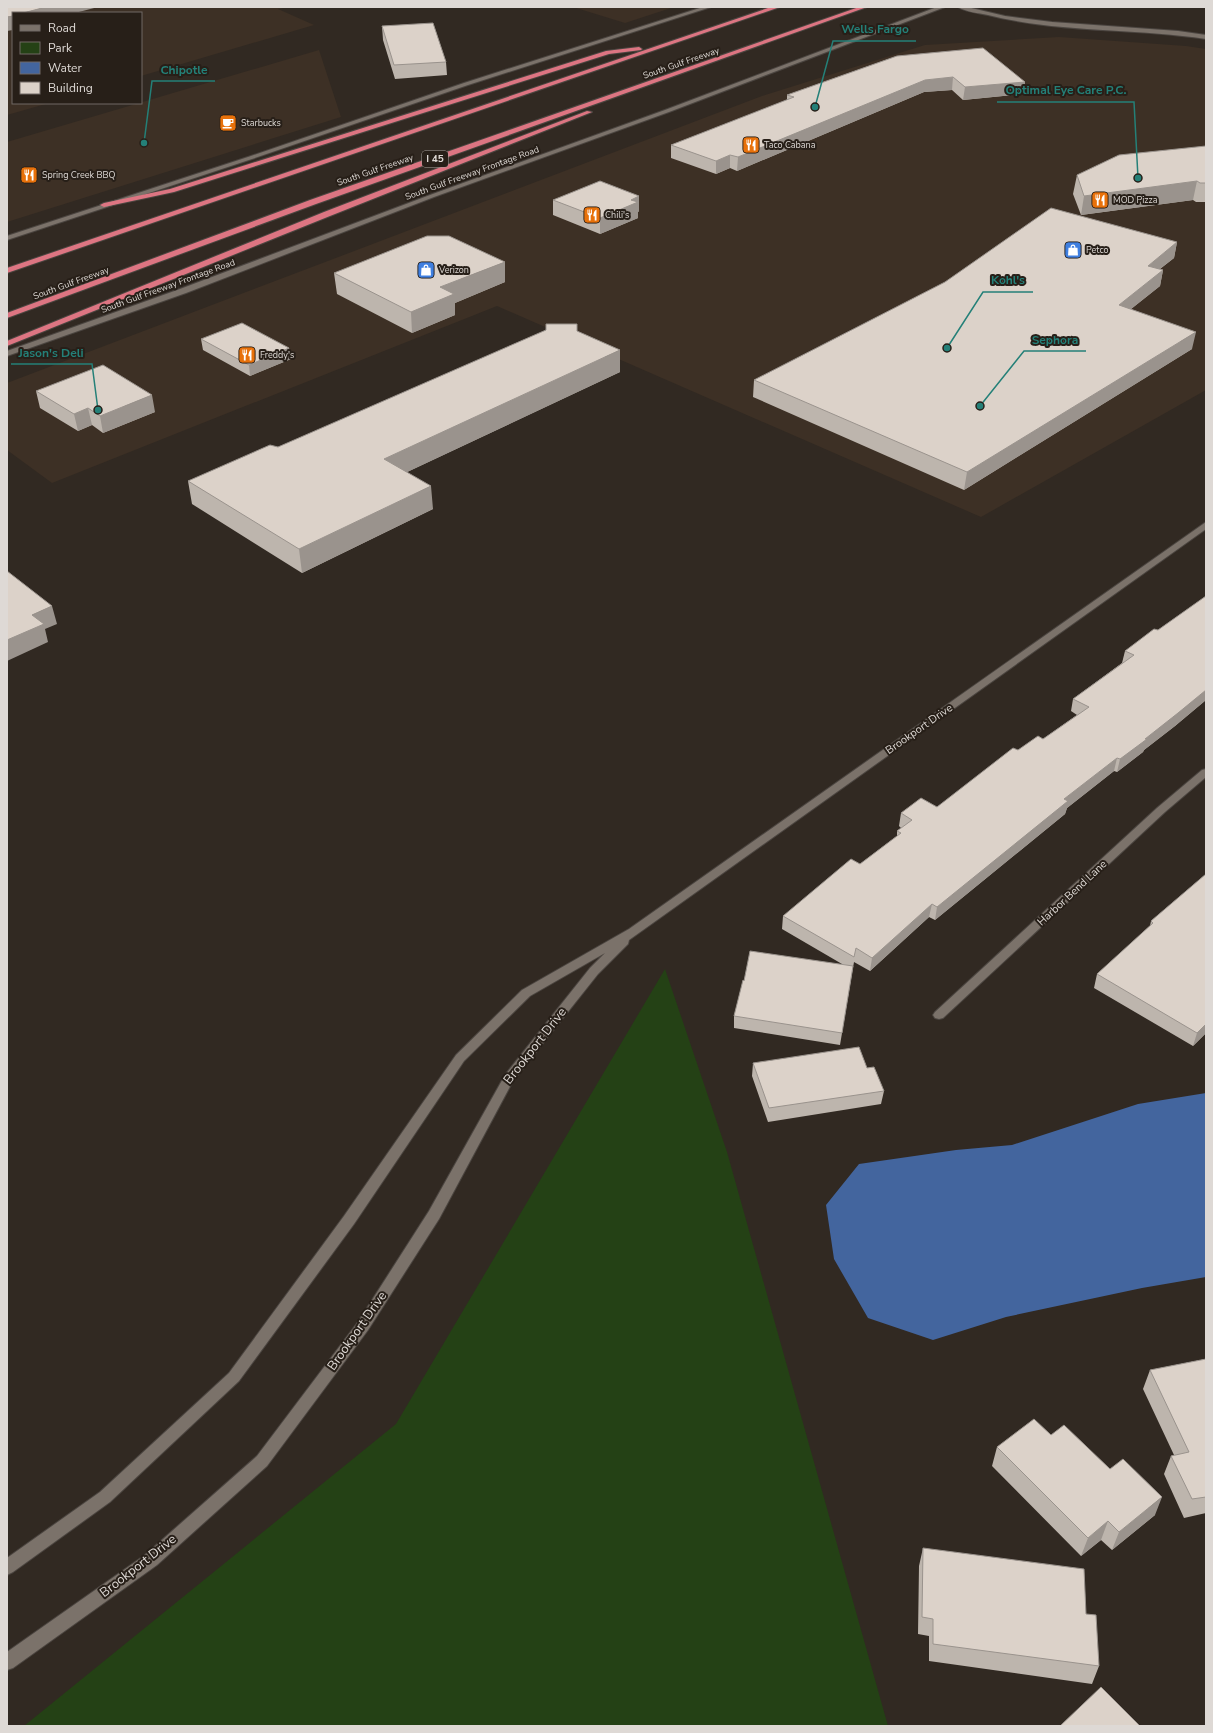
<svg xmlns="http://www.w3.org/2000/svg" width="1213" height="1733" font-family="'Nunito Sans',sans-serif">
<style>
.built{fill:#3d3025}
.green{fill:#244115}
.water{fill:#43659e}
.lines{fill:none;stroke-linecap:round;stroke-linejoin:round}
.minor-casing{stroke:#4b4540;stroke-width:2}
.tertiary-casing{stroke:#4b4540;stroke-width:2}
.secondary-casing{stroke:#4b4540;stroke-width:2}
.motorway-casing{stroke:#4b4540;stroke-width:2}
.minor{fill:#7b726a;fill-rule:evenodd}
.tertiary{fill:#7b726a;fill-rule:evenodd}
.secondary{fill:#7b726a;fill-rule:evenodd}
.motorway{fill:#dd7582;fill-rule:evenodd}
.wall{fill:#bdb5ad}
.shaded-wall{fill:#9a938d}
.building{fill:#dcd2c9;stroke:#9a938d}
.labels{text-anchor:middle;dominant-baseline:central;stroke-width:4;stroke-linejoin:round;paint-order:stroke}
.far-street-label{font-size:9px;fill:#ded9d5;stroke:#271f18}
.far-poi-label{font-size:9px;fill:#ded9d5;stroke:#271f18;text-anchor:start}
.shield{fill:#271f18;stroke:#a7a19c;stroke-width:1}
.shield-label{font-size:10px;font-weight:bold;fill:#ded9d5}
.street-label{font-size:11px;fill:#ded9d5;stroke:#271f18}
.near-street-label{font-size:13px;fill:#ded9d5;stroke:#271f18}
.leader{fill:none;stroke:#248078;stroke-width:1.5}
.callout-dot{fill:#248078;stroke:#271f18;stroke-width:1.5}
.callout-label{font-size:12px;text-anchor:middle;font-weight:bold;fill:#248078;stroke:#271f18;stroke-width:4;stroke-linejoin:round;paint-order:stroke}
</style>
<rect width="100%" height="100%" fill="#312922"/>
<path class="built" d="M 7,7 L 289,7 L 278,9 L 314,25 L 141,76 L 141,13 L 13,13 L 13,103 L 49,103 L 7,115 Z
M 573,7 L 674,7 L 625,23 Z
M 1059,37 L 1186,46 L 1206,49 L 1206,390 L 981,517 L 497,306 L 52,483 L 7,450 L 7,383 L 762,96 L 925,45 Z
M 319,50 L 341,117 L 7,222 L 7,142 Z"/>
<path class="green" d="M 665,969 L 727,1152 L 888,1726 L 24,1726 L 396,1424 Z"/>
<path class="water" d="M 1206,1093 L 1206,1277 L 1142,1288 L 1006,1317 L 933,1340 L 868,1318 L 834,1259 L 826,1205 L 859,1164 L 956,1150 L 1012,1145 L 1138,1104 Z"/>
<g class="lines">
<g class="minor-casing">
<path id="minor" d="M 1206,769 L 1206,777 L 1165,812 L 943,1018 L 939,1019 L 935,1018 L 933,1015 L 935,1012 L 1157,808 L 1202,770 Z"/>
</g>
<g class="tertiary-casing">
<path id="tertiary" d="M 1206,522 L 1206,529 L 629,940 L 628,944 L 598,974 L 513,1081 L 439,1219 L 368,1330 L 267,1466 L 157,1565 L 13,1668 L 7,1670 L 7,1652 L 145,1555 L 257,1456 L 358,1322 L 429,1211 L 505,1075 L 590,968 L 605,953 L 530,996 L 464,1061 L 354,1224 L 239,1381 L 110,1502 L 13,1572 L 7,1575 L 7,1558 L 100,1492 L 229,1373 L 344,1216 L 456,1055 L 522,990 L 629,929 Z"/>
</g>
<g class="secondary-casing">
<path id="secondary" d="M 703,7 L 711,7 L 468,85 L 252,159 L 7,240 L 7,236 L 248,157 L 464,83 Z
M 937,7 L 945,7 L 669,112 L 434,197 L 186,293 L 7,356 L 7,351 L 180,289 L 430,195 L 665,110 Z
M 958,7 L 967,7 L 1005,16 L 1052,22 L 1178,31 L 1206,35 L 1206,39 C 1134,28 1058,33 988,15 C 978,13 966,12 958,7 Z"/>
</g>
<g class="motorway-casing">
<path id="motorway" d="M 771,7 L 780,7 L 7,273 L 7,268 Z
M 859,7 L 867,7 L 316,204 L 7,318 L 7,313 L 310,200 Z
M 639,47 L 642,49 L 641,50 L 609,54 L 174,192 L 104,207 L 100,205 L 104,203 L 170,189 L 606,51 Z
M 587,111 L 592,112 L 330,216 L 7,346 L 7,341 L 324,212 Z"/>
</g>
<use href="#minor" class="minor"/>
<use href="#tertiary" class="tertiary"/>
<use href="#secondary" class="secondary"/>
<use href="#motorway" class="motorway"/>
</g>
<path class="wall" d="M 382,26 L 446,62 L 447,75 L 395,79 L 383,40 Z
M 897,56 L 1025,82 L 1023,94 L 963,100 L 952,90 L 924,92 L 737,171 L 730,168 L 716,174 L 671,158 L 671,145 L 787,100 L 787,95 Z
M 1206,146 L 1206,202 L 1196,202 L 1193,200 L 1081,215 L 1073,194 L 1077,175 Z
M 639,196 L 639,211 L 638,212 L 638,218 L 600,234 L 553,215 L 553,200 Z
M 1177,242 L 1174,258 L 1160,269 L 1163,270 L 1160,286 L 1131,309 L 1192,349 L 964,490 L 753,397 L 754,380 Z
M 334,273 L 505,282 L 455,303 L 455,315 L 412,333 L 337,294 Z
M 577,331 L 620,372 L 407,472 L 433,509 L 302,573 L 192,504 L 188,481 L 278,447 Z
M 201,339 L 289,348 L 291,359 L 250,376 L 203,350 Z
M 36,391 L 155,412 L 103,433 L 92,425 L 78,431 L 40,408 Z
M 1206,593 L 1206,700 L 1175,726 L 1144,750 L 1143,752 L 1117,772 L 1114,771 L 1067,808 L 1065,814 L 935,920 L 929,917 L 870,971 L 854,962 L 840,1045 L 734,1028 L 734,1016 L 744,981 L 842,964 L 782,929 L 783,916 L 860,864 L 897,836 L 897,831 L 901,828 L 899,826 L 901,813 L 937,807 L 1018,750 L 1043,739 L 1077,715 L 1071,711 L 1073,699 L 1122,663 L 1125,651 L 1158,630 L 1205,597 Z
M 1206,874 L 1206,1033 L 1193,1046 L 1094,988 L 1097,974 L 1150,926 L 1151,921 Z
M 753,1063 L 884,1091 L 881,1104 L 768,1122 L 752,1076 Z
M 1206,1359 L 1206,1513 L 1184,1518 L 1164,1474 L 1171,1456 L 1174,1455 L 1143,1389 L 1150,1370 Z
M 1051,1435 L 1110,1469 L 1155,1515 L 1112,1550 L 1101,1540 L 1081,1556 L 992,1466 L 997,1447 Z
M 923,1548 L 1086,1614 L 1099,1666 L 1092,1684 L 929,1661 L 929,1636 L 918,1634 L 919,1566 Z"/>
<path class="shaded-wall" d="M 46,7 L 98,7 L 75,13 L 23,13 Z
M 13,16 L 13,30 L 7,31 L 7,17 Z
M 953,77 L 952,90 L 924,92 L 737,171 L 738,157 L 925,80 Z
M 1025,82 L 1023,94 L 963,100 L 965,87 Z
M 730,155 L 730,168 L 716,174 L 716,161 Z
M 1197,181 L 1193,200 L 1081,215 L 1084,196 Z
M 639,196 L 639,211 L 638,212 L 638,218 L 600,234 L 600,218 L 631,200 Z
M 1177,242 L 1174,258 L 1144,281 L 1148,266 Z
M 505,262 L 505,282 L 455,303 L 455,315 L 412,333 L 411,312 L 440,287 Z
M 1163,270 L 1160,286 L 1116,321 L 1119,305 Z
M 1196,332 L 1192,349 L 964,490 L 967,472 Z
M 289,348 L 291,359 L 250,376 L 249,365 Z
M 620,350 L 620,372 L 386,482 L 384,459 Z
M 152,395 L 155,412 L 103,433 L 100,416 Z
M 88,408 L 92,425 L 78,431 L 74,414 Z
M 431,486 L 433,509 L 302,573 L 299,549 Z
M 52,606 L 57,624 L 45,629 L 48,642 L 7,661 L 7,640 L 32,615 Z
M 1206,690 L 1206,700 L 1175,726 L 1144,750 L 1143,752 L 1117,772 L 1120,759 Z
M 1117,758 L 1114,771 L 1067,808 L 1065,814 L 935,920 L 937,907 L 1064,799 Z
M 932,904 L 929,917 L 870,971 L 872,958 Z
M 1206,1024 L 1206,1033 L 1193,1046 L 1197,1033 Z
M 1162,1497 L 1155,1515 L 1112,1550 L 1119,1532 Z
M 1108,1521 L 1101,1540 L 1081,1556 L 1088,1538 Z"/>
<path class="building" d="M 7,7 L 46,7 L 23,13 L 13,13 L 13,16 L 7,17 Z
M 433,23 L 446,62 L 394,65 L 382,26 Z
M 983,48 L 1025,82 L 965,87 L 953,77 L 925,80 L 738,157 L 730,155 L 716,161 L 671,145 L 794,97 L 787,95 L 897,56 Z
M 1206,146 L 1206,183 L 1200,183 L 1197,181 L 1084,196 L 1077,175 L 1119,155 Z
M 600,181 L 639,196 L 631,200 L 638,202 L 600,218 L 553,200 Z
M 1051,208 L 1177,242 L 1148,266 L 1163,270 L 1119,305 L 1196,332 L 967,472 L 754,380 L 945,282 Z
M 427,236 L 449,236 L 505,262 L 440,287 L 454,294 L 411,312 L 334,273 Z
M 242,323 L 289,348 L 249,365 L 201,339 Z
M 546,324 L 577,324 L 577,331 L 620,350 L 384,459 L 431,486 L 299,549 L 188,481 L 270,445 L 278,447 L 546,330 Z
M 103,365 L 152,395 L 100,416 L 88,408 L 74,414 L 36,391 Z
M 7,571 L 52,606 L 32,615 L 44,624 L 7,640 Z
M 1206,596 L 1206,690 L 1178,713 L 1145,739 L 1147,739 L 1120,759 L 1117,758 L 1064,799 L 1068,801 L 937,907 L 932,904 L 872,958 L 856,948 L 854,957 L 783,916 L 851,859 L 860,864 L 901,833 L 897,831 L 912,820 L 901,813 L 921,798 L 937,807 L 1013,748 L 1018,750 L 1038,736 L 1043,739 L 1089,707 L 1073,699 L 1134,655 L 1125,651 L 1154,629 L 1158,630 Z
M 1206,874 L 1206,1024 L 1197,1033 L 1097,974 L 1153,923 L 1151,921 Z
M 750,951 L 853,966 L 842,1033 L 734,1016 L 743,980 L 744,981 Z
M 859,1047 L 867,1068 L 874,1067 L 884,1091 L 769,1108 L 753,1063 Z
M 1206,1359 L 1206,1497 L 1192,1499 L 1171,1456 L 1189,1452 L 1150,1370 Z
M 1034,1419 L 1051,1435 L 1064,1425 L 1110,1469 L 1123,1459 L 1162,1497 L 1119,1532 L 1108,1521 L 1088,1538 L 997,1447 Z
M 923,1548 L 1084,1569 L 1086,1614 L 1096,1615 L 1099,1666 L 933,1644 L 933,1619 L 922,1617 Z
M 1101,1687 L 1140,1726 L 1060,1726 Z"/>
<defs>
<g id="cafe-square" transform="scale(0.9)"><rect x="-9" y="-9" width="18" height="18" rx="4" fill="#e8710a" stroke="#271f18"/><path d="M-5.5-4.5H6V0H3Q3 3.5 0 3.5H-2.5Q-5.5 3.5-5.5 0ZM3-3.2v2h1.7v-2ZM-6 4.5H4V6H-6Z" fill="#fff"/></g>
<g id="restaurant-square" transform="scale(0.9)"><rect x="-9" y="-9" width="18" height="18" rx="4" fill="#e8710a" stroke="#271f18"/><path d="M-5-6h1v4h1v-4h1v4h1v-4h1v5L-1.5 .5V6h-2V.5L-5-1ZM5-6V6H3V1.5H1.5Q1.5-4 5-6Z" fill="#fff"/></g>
<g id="shop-square" transform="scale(0.9)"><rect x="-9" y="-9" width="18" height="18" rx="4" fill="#3f7fe0" stroke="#271f18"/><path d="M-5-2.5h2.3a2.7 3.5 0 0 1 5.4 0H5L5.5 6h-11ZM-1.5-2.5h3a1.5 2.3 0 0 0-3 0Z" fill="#fff"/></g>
</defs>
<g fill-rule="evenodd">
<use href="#cafe-square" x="228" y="123"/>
<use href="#restaurant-square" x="751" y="145"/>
<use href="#restaurant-square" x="29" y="175"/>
<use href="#restaurant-square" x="1100" y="200"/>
<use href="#restaurant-square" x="592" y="215"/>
<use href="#shop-square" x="1073" y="250"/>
<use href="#shop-square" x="426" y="270"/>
<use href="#restaurant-square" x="247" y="355"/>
</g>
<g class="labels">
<g class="far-street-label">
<text transform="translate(681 63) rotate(-19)">South Gulf Freeway</text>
<text transform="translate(375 170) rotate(-19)">South Gulf Freeway</text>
<text transform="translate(472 173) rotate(-20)">South Gulf Freeway Frontage Road</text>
<text transform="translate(71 283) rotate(-20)">South Gulf Freeway</text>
<text transform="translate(168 286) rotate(-20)">South Gulf Freeway Frontage Road</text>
</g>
<g class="far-poi-label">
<text x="241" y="123">Starbucks</text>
<text x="764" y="145">Taco Cabana</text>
<text x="42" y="175">Spring Creek BBQ</text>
<text x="1113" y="200">MOD Pizza</text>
<text x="605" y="215">Chili's</text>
<text x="1086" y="250">Petco</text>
<text x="439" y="270">Verizon</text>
<text x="260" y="355">Freddy's</text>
</g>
<rect class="shield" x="422" y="151" width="26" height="16" rx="3"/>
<g class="shield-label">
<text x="435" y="159">I 45</text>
</g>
<g class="street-label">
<text transform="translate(919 729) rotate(-35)">Brookport Drive</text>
<text transform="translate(1072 893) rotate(-43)">Harbor Bend Lane</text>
</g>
<g class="near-street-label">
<text transform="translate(535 1046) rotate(-52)">Brookport Drive</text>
<text transform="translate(357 1331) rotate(-55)">Brookport Drive</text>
<text transform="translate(138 1566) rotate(-38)">Brookport Drive</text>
</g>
</g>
<path class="leader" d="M815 107L833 41H916M144 143L152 81H215M1138 178L1134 102H997M947 348L983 292H1033M980 406L1024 351H1086M98 410L92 364H11"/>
<g class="callout-dot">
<circle cx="815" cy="107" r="4"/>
<circle cx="144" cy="143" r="4"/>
<circle cx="1138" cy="178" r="4"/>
<circle cx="947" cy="348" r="4"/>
<circle cx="980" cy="406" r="4"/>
<circle cx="98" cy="410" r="4"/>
</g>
<g class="callout-label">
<text x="875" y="33">Wells Fargo</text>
<text x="184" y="74">Chipotle</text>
<text x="1066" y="94">Optimal Eye Care P.C.</text>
<text x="1008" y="284">Kohl's</text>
<text x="1055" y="344">Sephora</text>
<text x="51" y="357">Jason's Deli</text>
</g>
<rect width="1213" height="1733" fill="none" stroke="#ded9d5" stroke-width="16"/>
<rect x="12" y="12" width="130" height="92" fill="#271f18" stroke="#706964"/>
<rect x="20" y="25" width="20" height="6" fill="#7b726a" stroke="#706964"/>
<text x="48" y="32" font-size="12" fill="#ded9d5">Road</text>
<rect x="20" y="42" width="20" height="12" fill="#244115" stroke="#706964"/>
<text x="48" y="52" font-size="12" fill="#ded9d5">Park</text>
<rect x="20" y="62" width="20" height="12" fill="#43659e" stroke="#706964"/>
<text x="48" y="72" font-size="12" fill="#ded9d5">Water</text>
<rect x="20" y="82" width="20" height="12" fill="#dcd2c9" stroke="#706964"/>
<text x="48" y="92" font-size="12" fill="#ded9d5">Building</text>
</svg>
